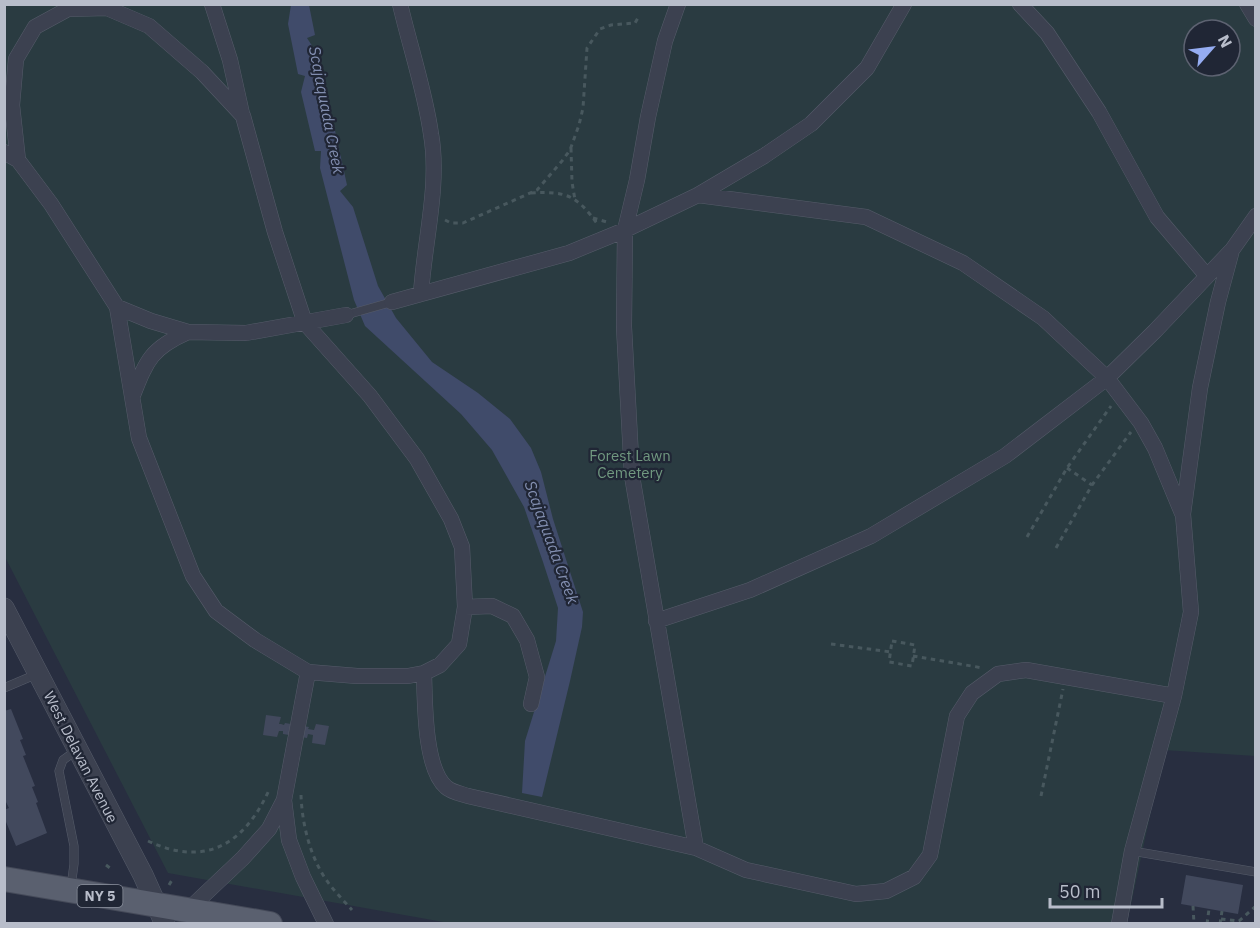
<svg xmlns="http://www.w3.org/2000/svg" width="1260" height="928" font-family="'IBM Plex Sans',sans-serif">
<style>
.green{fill:#2a3b41;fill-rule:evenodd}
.water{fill:#404b6a}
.building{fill:#42495d}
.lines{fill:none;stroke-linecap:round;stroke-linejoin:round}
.service-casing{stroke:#565c6a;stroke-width:9}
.minor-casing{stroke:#565c6a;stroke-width:16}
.tertiary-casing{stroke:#565c6a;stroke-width:21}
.primary-casing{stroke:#454a59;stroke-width:26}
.path{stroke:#48585e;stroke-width:3;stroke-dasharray:4.5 4.5;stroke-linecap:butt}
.service{stroke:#3c4150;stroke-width:8}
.minor{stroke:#3c4150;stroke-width:15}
.tertiary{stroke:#3c4150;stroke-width:20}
.primary{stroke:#5a606f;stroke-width:24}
.labels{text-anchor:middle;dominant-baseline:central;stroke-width:4.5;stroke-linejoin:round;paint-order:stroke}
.shield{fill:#202635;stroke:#8a909d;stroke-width:1.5}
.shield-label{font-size:14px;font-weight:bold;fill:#b8bdca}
.park-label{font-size:15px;fill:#719980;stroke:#202635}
.street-label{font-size:15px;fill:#b8bdca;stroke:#202635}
.water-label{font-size:16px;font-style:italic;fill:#828eb0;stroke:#202635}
</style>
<rect width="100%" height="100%" fill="#282e40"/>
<path class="green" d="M 5,5 L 1255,5 L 1255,756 L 1164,750 L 1127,923 L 449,923 L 168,873 L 5,557 ZM 1194,30 L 1230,30 L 1230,66 L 1194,66 Z"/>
<path class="water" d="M 291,5 L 309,5 L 315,35 L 307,38 L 320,58 L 329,105 L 322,111 L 334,126 L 347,185 L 340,191 L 353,207 L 378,286 L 396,318 L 432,362 L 478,393 L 510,419 L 531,448 L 541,472 L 553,519 L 583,612 L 582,627 L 570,681 L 542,797 L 522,793 L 525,741 L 556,641 L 558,608 L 543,562 L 524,507 L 492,450 L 461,414 L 365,326 L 354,300 L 320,168 L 321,151 L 315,151 L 301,92 L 305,76 L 298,74 L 288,24 Z"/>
<path class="building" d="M 11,709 L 23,739 L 20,740 L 26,755 L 23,756 L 35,786 L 32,787 L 38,802 L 36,803 L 47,833 L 16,846 L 4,817 L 4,810 L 9,808 L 4,798 L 4,711 Z
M 266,715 L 281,717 L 279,724 L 281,724 L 284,725 L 285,723 L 309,727 L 308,729 L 314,730 L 316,724 L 329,726 L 325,745 L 312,743 L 313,735 L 308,734 L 307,738 L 283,734 L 283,731 L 279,731 L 277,737 L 263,735 Z
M 1186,875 L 1243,885 L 1238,914 L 1181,904 Z"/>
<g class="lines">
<g class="service-casing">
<path id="service" d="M 346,315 L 392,302
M 4,688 L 37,674
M 1132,851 L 1256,872
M 71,887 L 74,864 L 74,846 L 59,771 L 63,760 L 77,750"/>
</g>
<g class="minor-casing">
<path id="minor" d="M 212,4 L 230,60 L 242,114
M 400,4 C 410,47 425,91 431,134 C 440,185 424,243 421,294
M 678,4 L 665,41 L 648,117 L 637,180 L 625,230 L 624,327 L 632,476 L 696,848
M 1020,4 L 1047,33 L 1099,112 L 1157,217 L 1207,276
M 1247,4 L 1256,19
M 4,152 L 18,160 L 51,204 L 117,307 L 139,438 L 193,576 L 216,611 L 255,640 L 308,672 L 357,676 L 408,676 L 424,673 L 440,665 L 459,644 L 465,607 L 462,547 L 451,519 L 417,459 L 370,396 L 305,323 L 275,232 L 243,116 L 202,72 L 149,26 L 107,8 L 68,9 L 35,27 L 16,59 L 12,105 L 18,160
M 698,195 L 866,217 L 963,263 L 1043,318 L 1107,378 L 1141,423 L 1155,448 L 1182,513
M 392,302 L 569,253 L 625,230 L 698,195 L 764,156 L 811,124 L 867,68 L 904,4
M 117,307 L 151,321 L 188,332 L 246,333 L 346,315
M 133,395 C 147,359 152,348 188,332
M 465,607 L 492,606 L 513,616 L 527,640 L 537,677 L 531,704
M 656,621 L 750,590 L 871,536 L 1005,456 L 1107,378 L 1155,331 L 1231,251
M 424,673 C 425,701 424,768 446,787 C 451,792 462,794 468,796 L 696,848 L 746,870 L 856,894 L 886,891 L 914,877 L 930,855 L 957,716 L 972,693 L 998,674 L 1026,670 L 1174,696
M 284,800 L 289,840 L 303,877 L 326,924
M 188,910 L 243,858 L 269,829 L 284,800 L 308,672
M 1119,924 L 1132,851 L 1174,696 L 1191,612 L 1183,514 L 1200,388 L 1218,302 L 1232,250 L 1256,216"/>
</g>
<g class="tertiary-casing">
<path id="tertiary" d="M 4,608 L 143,875 L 165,924"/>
</g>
<g class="primary-casing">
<path id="primary" d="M 4,879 L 270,924"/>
</g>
<path class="path" d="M 571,148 L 572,182 L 575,200
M 531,193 C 566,191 577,195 598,225
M 593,218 L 607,222
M 445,220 L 451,223 L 463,223 L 537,190 L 562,161 L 570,150 L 579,125 L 583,108 L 587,48 L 600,29 L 611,25 L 635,23 L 639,16
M 1067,468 L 1092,485
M 1027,537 L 1067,468 L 1111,406
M 1056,548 L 1092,485 L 1131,432
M 892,641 L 915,645 L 912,666 L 889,662 Z
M 831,644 L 891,652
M 913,656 L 983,668
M 301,795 C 302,825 311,861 330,885 C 337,894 345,902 352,910
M 1041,796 L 1063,689
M 148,841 C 206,868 245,844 270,788
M 106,865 L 110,868
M 169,885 L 172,880
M 1193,906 L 1194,924
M 1221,919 L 1239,921 L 1256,906
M 1207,924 L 1209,909
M 1220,924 L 1222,911"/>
<use href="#service" class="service"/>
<use href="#minor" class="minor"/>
<use href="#tertiary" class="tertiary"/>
<use href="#primary" class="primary"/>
</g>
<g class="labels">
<rect class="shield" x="77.5" y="885" width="45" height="22" rx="4.5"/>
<g class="shield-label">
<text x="100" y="896">NY 5</text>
</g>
<g class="park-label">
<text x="630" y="455">Forest Lawn<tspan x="630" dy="17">Cemetery</tspan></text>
</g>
<g class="street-label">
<text transform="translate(81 757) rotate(63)">West Delavan Avenue</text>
</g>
<g class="water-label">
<text transform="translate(327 110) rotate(79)">Scajaquada Creek</text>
<text transform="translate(552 542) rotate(70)">Scajaquada Creek</text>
</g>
</g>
<rect width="1260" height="928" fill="none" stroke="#b8bdca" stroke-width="12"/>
<g transform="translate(1212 48) rotate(62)"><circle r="28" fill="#202635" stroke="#5d6271" stroke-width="1.5"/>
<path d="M0-4.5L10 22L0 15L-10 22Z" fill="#95acf2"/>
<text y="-9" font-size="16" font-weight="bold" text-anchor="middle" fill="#b8bdca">N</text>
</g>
<path d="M1050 898v9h112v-9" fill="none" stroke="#b8bdca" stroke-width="3"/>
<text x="1059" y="898" font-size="18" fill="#b8bdca" stroke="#202635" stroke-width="4.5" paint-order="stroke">50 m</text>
</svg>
